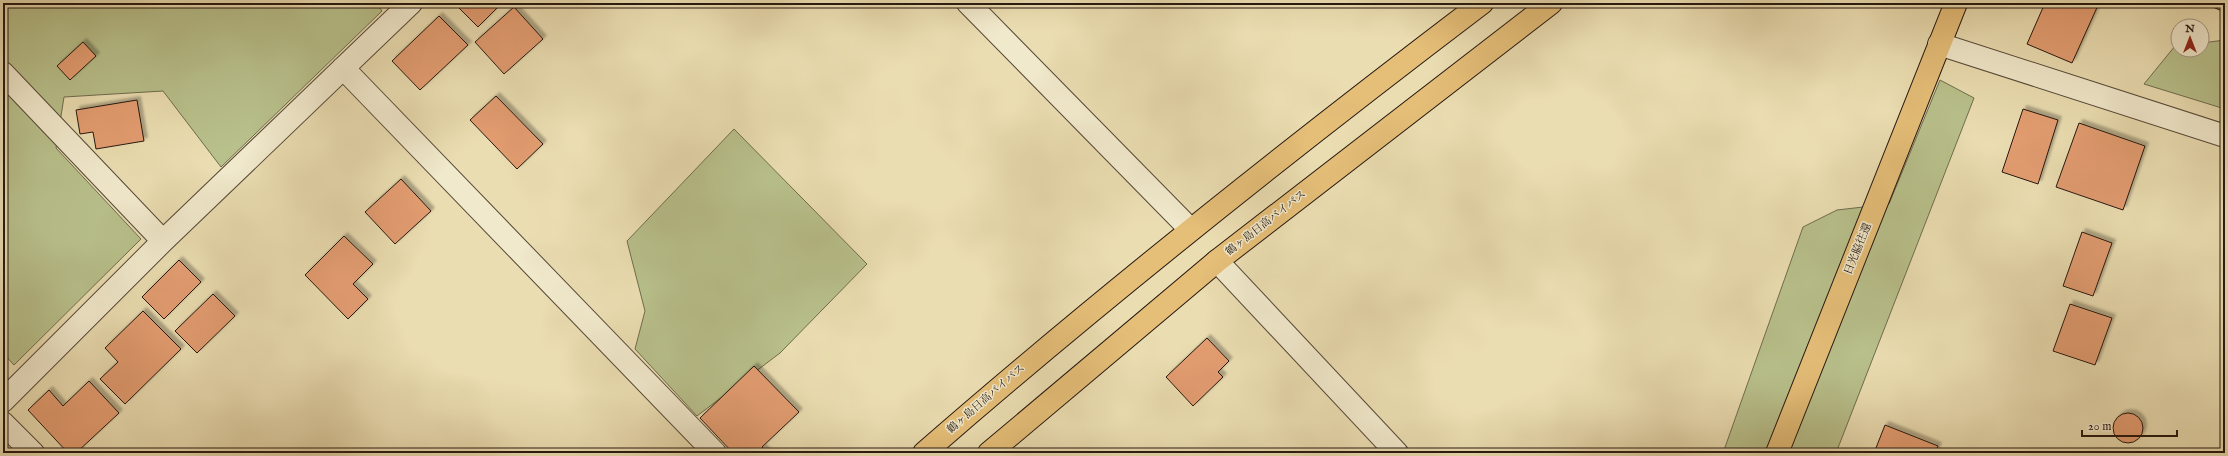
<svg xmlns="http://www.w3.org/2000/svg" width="2228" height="456" font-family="'IM FELL English','Noto Serif JP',serif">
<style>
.green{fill:#b8c08b;stroke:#6f6c4e}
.building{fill:#e39d71;stroke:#261810;filter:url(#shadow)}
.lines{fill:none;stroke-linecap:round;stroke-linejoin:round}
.minor-casing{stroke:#574938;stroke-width:24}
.highway-casing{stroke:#261810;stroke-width:24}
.minor{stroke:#f1e9cc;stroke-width:22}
.highway{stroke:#e5be78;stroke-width:22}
.labels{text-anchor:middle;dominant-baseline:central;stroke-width:3;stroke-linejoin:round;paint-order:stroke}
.street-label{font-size:11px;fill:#261810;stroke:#f1e9cc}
</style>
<defs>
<filter id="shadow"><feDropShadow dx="3.5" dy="-3.5" stdDeviation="1" flood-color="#0004"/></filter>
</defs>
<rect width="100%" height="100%" fill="#eaddb1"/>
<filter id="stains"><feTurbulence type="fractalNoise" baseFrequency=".005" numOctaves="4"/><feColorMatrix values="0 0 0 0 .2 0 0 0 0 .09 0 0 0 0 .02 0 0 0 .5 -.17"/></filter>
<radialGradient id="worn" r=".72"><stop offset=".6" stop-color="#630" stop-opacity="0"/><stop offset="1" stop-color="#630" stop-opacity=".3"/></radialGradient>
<path class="green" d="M 3,3 L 376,3 L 382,11 L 221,167 L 163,91 L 64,97 L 56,148 L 141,239 L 14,365 L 3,353 Z
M 2225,40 L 2225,109 L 2144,84 L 2175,46 L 2178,45 L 2178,50 L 2202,50 L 2202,43 Z
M 1940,80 L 1974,98 L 1836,453 L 1723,453 L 1803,227 L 1837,210 L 1889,204 Z
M 734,129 L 867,264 L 780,353 L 697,416 L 635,349 L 645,311 L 627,241 Z"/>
<path class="building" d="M 458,3 L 502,3 L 478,27 L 456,5 Z
M 525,3 L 533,3 L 529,7 Z
M 2045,3 L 2099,3 L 2072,63 L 2027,44 Z
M 2205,3 L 2225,3 L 2225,12 L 2205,4 Z
M 514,7 L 543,39 L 504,74 L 475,42 Z
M 439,16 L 468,45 L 420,90 L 392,61 Z
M 83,42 L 96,56 L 70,80 L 57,66 Z
M 496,96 L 543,144 L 517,169 L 470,120 Z
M 137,100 L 144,141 L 96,149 L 93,132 L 80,134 L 76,110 Z
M 2023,109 L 2058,120 L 2038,184 L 2002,172 Z
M 2079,123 L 2145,146 L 2123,210 L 2056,187 Z
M 401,179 L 431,211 L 395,244 L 365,212 Z
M 2082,232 L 2112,243 L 2093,296 L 2063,286 Z
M 344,236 L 373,264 L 353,284 L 368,299 L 348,319 L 305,275 Z
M 179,260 L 201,282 L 164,319 L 142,297 Z
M 213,294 L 235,316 L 197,353 L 175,331 Z
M 2070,304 L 2112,318 L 2095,365 L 2053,351 Z
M 143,311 L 181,349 L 125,404 L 100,379 L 118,362 L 105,348 Z
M 1207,338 L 1229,361 L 1218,372 L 1223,377 L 1193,406 L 1166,377 Z
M 754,366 L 799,412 L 762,447 L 768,453 L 733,453 L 700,418 Z
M 89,381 L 119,413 L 76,453 L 68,453 L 28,410 L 49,390 L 63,406 Z
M2113 428a15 15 0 1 1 30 0a15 15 0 1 1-30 0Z
M 1885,425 L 1938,446 L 1935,453 L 1874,453 Z"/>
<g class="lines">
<g class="minor-casing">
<path id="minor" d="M 968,3 L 1190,229
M 1939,44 L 2225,136
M 343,68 L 715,453
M 3,73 L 163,241
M 1217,261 L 1397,453
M 3,401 L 163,241 L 411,3
M 3,423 L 33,453"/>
</g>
<g class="highway-casing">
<path id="highway" d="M 924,453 C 1104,296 1291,148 1482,3
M 989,453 L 1217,261 L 1551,3
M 1777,453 L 1956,3"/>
</g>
<use href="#minor" class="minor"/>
<use href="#highway" class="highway"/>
</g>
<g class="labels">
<g class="street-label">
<text transform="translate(1266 223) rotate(-38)">鶴ヶ島日高バイパス</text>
<text transform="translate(1858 249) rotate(-68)">日光脇往還</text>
<text transform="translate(986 399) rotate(-41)">鶴ヶ島日高バイパス</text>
</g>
</g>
<rect width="2228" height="456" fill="none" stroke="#eaddb1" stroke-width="16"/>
<rect x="4" y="4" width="2220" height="448" fill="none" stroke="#261810" stroke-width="2"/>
<rect x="8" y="8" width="2212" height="440" fill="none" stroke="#261810"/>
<g transform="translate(2190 38)"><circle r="19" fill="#f1e9cc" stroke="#a09581"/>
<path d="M0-3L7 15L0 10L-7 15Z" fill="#8f2418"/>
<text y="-6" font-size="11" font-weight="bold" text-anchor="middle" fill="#261810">N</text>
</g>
<path d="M2082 430v6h95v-6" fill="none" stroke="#261810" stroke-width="2"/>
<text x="2088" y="430" font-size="12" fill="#261810" stroke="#f1e9cc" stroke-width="3" paint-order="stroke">20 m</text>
<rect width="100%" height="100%" filter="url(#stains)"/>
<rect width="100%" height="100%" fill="url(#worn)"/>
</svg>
